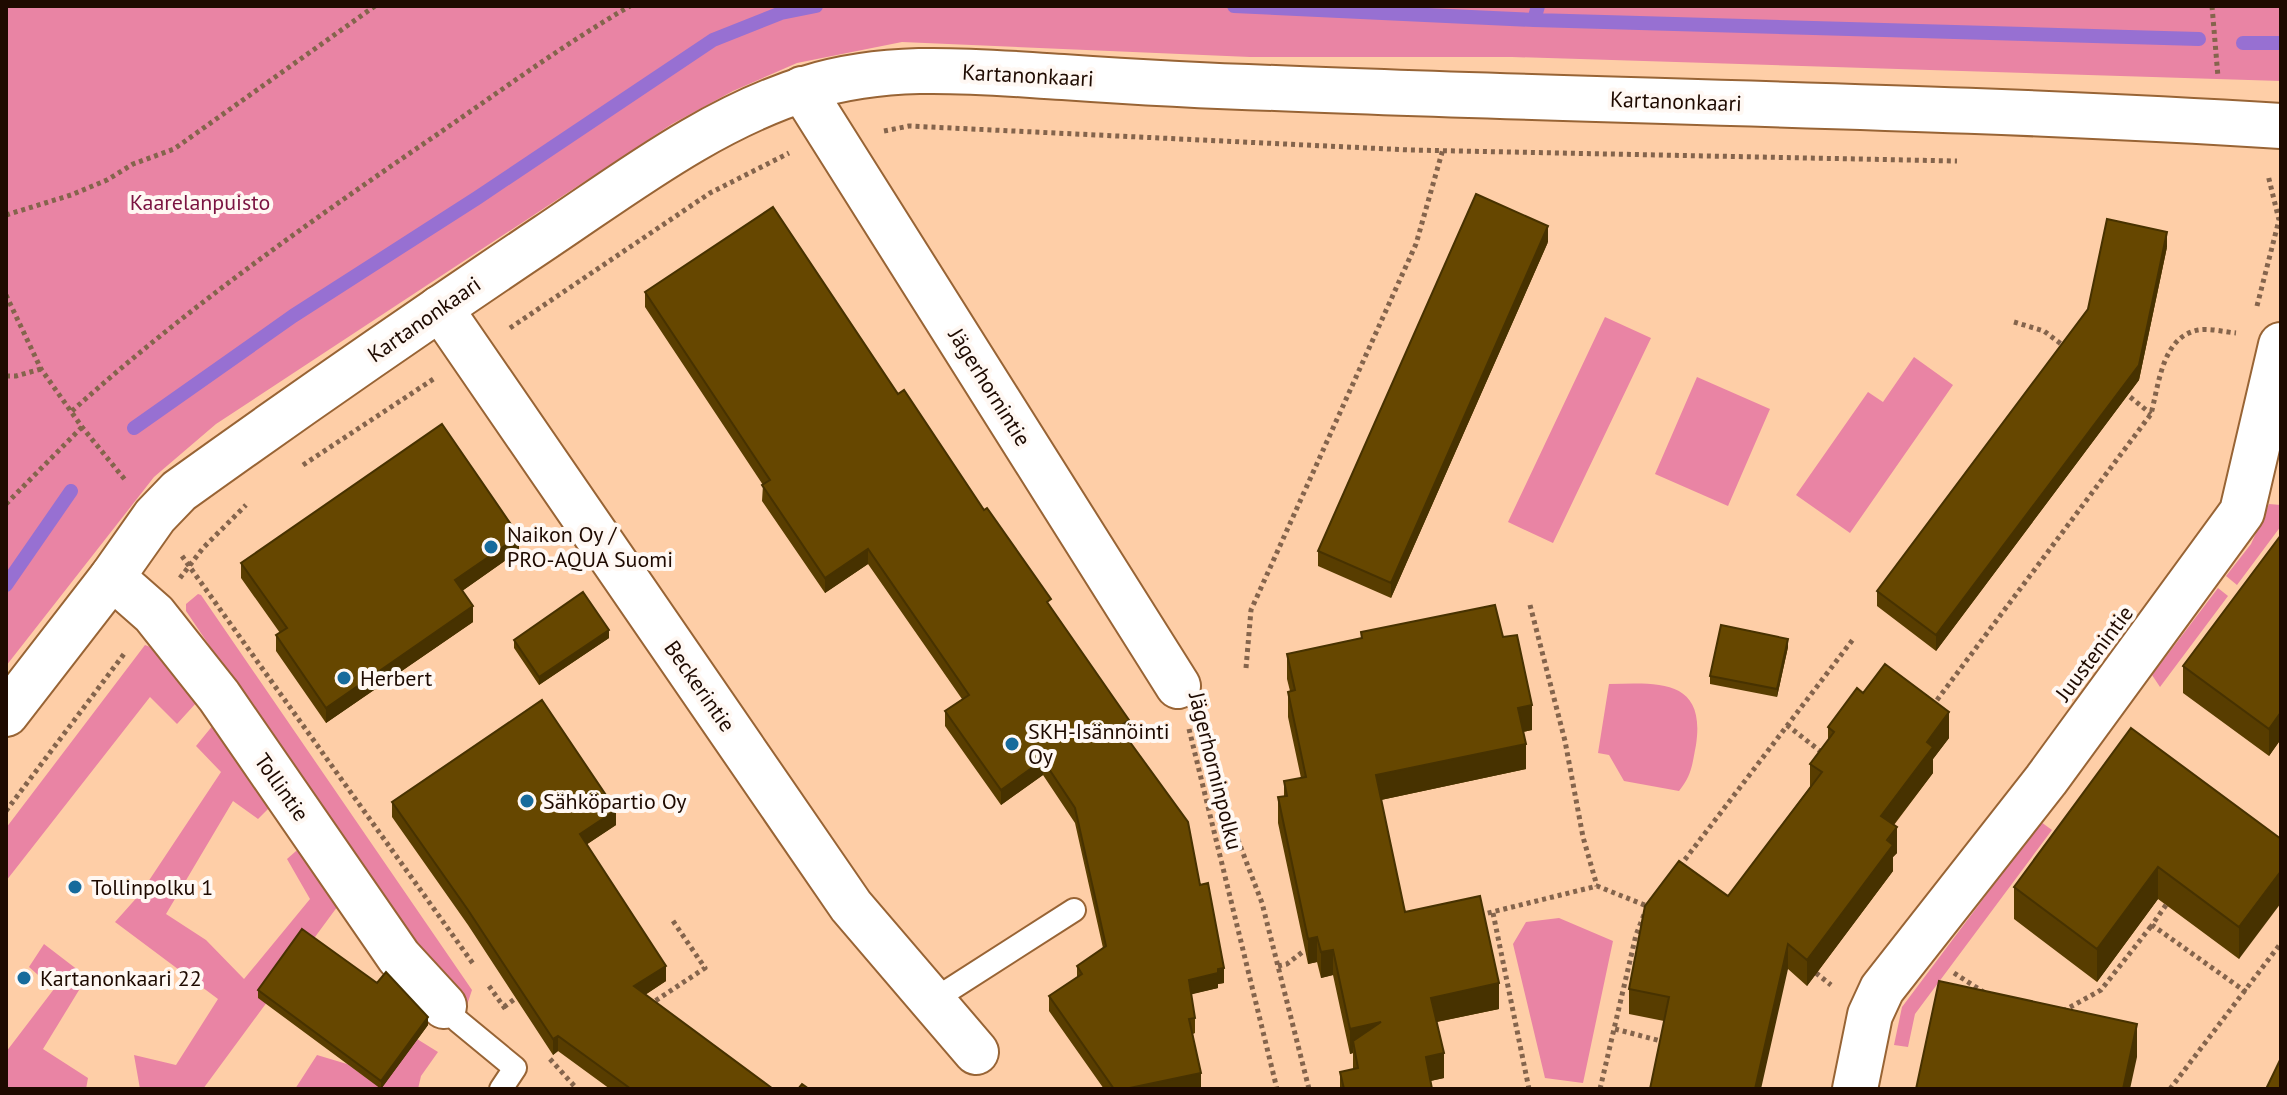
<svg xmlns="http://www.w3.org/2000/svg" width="2287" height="1095" font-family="'PT Sans',sans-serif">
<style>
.green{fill:#e984a4}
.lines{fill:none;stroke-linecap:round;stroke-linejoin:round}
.stream{stroke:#9770d2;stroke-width:14}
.service-casing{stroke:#986435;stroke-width:26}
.minor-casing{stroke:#986435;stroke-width:48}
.tertiary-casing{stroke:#986435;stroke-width:48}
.path{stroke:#84644c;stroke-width:5;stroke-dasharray:4 4;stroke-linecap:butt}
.service{stroke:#fff;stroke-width:22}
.minor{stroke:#fff;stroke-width:44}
.tertiary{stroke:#fff;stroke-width:44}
.wall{fill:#583d00}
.shaded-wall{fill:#473200}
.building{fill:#664700;stroke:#473200;stroke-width:2}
.poi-dot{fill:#176b9c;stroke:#fff8f3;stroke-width:3}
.labels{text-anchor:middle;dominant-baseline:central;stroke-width:8;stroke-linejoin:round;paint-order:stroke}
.street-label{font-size:22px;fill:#1e0a00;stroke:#fff8f3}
.park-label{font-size:22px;fill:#7b1341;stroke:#fff8f3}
.poi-label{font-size:22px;fill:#1e0a00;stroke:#fff8f3;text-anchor:start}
</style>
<rect width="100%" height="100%" fill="#fecea7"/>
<path class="green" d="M 6,6 L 2281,6 L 2281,81 L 1512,57 L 1250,57 L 902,42 L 797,63 L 733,91 L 672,124 L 216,424 L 154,477 L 6,666 Z
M 1605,317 L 1651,338 L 1553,543 L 1508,522 Z
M 1914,357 L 1953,385 L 1850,533 L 1796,495 L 1868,392 L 1883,402 Z
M 1697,377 L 1770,409 L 1728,506 L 1655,474 Z
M 2269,504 L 2281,505 L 2281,526 L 2237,585 L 2226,576 L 2251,544 Z
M 2218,588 L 2228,596 L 2160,687 L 2152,675 Z
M 198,594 L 201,595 L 472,990 L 466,1008 L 459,1010 L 448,998 L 186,611 L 186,604 Z
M 145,645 C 167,652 184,684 197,702 L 177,724 L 150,697 L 6,881 L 6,828 Z
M 1609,684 C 1658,683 1706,678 1696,745 C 1692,765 1692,775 1679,791 L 1624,781 L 1609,755 L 1598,753 Z
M 218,719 L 273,804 L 258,819 L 233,801 L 166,914 L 206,940 L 244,979 L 310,899 L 287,859 L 304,844 L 343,899 L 203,1089 L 140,1089 L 134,1055 L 176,1065 L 218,999 L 115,922 L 140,894 L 221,772 L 196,746 Z
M 2041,822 L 2052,830 L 1915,1014 L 1908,1047 L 1894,1045 L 1902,1007 Z
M 1559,918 L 1613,941 L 1583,1083 L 1545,1078 L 1513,944 L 1526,922 Z
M 44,944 L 87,977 L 43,1049 L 88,1078 L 86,1089 L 6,1089 L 6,1052 L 54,989 L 29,967 Z
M 417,1039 L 438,1052 L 421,1076 L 418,1089 L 295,1089 L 317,1055 L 347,1064 L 381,1088 Z"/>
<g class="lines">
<path class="stream" d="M 1234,6 L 1534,20 L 1538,6
M 1534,20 L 2199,39
M 2243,43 L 2281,43
M 134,428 L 293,316 L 477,198 L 713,40 L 781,13 L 816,6
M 6,585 L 71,491"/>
<g class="service-casing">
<path id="service" d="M 932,1001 L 1074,910
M 444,1006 L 458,1021 L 515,1068 L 501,1089"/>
</g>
<g class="minor-casing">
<path id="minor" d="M 802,89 L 1178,686
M 440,308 L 851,906 L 976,1052
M 112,577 L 154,614 L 219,696 L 399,957 L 444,1006
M 1855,1089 L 1870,1015 L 1882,989 L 2046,780 L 2242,512 L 2281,345"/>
</g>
<g class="tertiary-casing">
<path id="tertiary" d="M 6,714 L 112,577 L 155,516 L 179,491 C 300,404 423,319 547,236 C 629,181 713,117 808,88 C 892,62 977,72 1063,77 C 1134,82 1205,86 1275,88 C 1611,102 1946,105 2281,126"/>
</g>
<path class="path" d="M 2212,6 L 2218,77
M 884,131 L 909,126 L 1410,150 L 1957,161
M 6,215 L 71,195 L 107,180 L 133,164 L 174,149 L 375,6
M 6,295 L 41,369 L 82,427 L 126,481
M 2257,306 L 2279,220 L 2268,175
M 2014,322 L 2044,331 L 2065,347
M 510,328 L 710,193 L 789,153
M 6,376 L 16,376 L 41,369
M 2124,392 L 2151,414
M 72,411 C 183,311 305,225 429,140 C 495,95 561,46 630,6
M 303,465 L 435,378
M 6,504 L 82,427
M 182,556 L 474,965
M 180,578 L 203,548 L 246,505
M 1530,605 L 1565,741 L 1583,837 L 1597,886
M 1246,668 L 1251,610 L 1416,244 L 1443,149
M 1937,700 L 2151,414 C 2159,384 2162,337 2198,330 C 2209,328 2225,332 2236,333
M 1787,725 L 1825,755
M 1195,727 L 1262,903 L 1309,1089
M 1189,729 L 1277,1089
M 6,811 L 124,654
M 1680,866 L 1854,638
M 2166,905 L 2152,925 L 2246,992
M 1493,913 L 1529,1089
M 1480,915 L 1597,886 L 1647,906
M 1278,966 L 1287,964 L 1305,950
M 1816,973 L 1831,985
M 1954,973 L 1985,993
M 489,986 L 506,1010
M 649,1005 L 705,968 L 671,918
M 504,1007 L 516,998
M 2063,1011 L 2101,990 L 2152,925
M 1615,1029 L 1665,1042
M 550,1059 L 577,1089
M 1600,1089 L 1636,935 L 1645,912
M 2170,1089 L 2281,943"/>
<use href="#service" class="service"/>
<use href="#minor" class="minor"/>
<use href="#tertiary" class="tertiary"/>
</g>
<path class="wall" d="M 1548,242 L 1391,598 L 1318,566 L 1318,551 Z
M 2167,247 L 2139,380 L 1936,651 L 1877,606 L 1877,591 Z
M 645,292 L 898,394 L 1051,607 L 1129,735 L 1126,737 L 1200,885 L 1224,983 L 1218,984 L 1218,988 L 1191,994 L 1195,1018 L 1195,1033 L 1193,1034 L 1201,1088 L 1195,1089 L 1104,1089 L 1049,1011 L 1049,996 L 1077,977 L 1077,966 L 1103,948 L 1075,823 L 1043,775 L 1001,805 L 945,726 L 945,711 L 962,699 L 868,564 L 825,593 L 762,501 L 763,485 L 645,307 Z
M 2281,535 L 2281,739 L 2269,756 L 2183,693 L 2183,666 Z
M 519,551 L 462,591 L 473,622 L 326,723 L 276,651 L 276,635 L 280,633 L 241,578 L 241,563 Z
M 1361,632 L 1503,637 L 1532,730 L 1523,732 L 1526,769 L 1381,800 L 1405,912 L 1499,1009 L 1437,1022 L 1444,1078 L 1430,1081 L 1432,1089 L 1340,1089 L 1340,1072 L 1353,1069 L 1353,1053 L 1350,1054 L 1333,975 L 1321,978 L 1317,962 L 1308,964 L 1278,823 L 1278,797 L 1284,796 L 1284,781 L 1301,778 L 1288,717 L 1288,692 L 1290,691 L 1287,679 L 1287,654 L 1361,638 Z
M 609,638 L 539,685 L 514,648 L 514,640 Z
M 1788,647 L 1777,697 L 1710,684 L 1710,676 Z
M 1863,693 L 1949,738 L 1933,759 L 1933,773 L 1894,825 L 1897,853 L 1893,857 L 1893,871 L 1807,986 L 1788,969 L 1664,1021 L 1629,1014 L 1629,989 L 1728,896 L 1810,787 L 1810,764 L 1828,741 L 1828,727 Z
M 392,802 L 616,825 L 587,844 L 666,981 L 645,995 L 773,1089 L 610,1089 L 558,1051 L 553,1055 L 468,925 L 392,817 Z
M 2281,839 L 2239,959 L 2158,899 L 2097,982 L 2014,919 L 2014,887 Z
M 377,983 L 428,1025 L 381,1089 L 258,998 L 258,990 Z"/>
<path class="shaded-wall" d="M 1548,226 L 1548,242 L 1391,598 L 1391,583 Z
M 2167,232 L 2167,247 L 2139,380 L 1936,651 L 1936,635 Z
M 519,536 L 519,551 L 455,596 L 455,580 Z
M 868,549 L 868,564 L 825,593 L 825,578 Z
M 473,606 L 473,622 L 326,723 L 326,708 Z
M 609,630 L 609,638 L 539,685 L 539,677 Z
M 1788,639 L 1788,647 L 1777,697 L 1777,689 Z
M 1532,705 L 1532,730 L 1518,733 L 1518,708 Z
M 1949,712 L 1949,738 L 1933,759 L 1933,773 L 1881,841 L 1881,816 L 1927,742 Z
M 2281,712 L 2281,739 L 2269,756 L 2269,729 Z
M 1129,720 L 1129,735 L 1119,742 L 1119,727 Z
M 1526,744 L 1526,769 L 1376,801 L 1376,775 Z
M 1043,760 L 1043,775 L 1001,805 L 1001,790 Z
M 616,810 L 616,825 L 580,849 L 580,834 Z
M 1897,827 L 1897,853 L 1893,857 L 1893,871 L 1807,986 L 1807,960 Z
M 2158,867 L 2158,899 L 2097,982 L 2097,949 Z
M 2281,871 L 2281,903 L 2239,959 L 2239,927 Z
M 1317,937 L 1317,962 L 1308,964 L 1308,939 Z
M 1788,944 L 1788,969 L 1761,1089 L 1755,1089 Z
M 1333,950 L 1333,975 L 1321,978 L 1321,952 Z
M 666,966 L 666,981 L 634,1002 L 634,986 Z
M 1224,968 L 1224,983 L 1218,984 L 1218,988 L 1189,995 L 1189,980 Z
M 1499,983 L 1499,1009 L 1431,1023 L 1431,998 Z
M 428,1017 L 428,1025 L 381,1089 L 381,1081 Z
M 1381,1022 L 1353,1041 L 1353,1053 L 1350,1054 L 1350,1029 Z
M 2137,1024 L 2137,1057 L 2130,1089 L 2123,1089 Z
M 558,1036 L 558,1051 L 553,1055 L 553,1039 Z
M 1444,1053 L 1444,1078 L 1426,1082 L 1426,1057 Z
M 1201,1073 L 1201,1088 L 1195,1089 L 1125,1089 Z"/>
<path class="building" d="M 1476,194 L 1548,226 L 1391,583 L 1318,551 Z
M 773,207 L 898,394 L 904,390 L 984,510 L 987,508 L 1051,599 L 1047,602 L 1129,720 L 1119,727 L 1188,822 L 1200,885 L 1208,883 L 1224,968 L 1218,969 L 1218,973 L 1189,980 L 1195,1018 L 1189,1019 L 1201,1073 L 1125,1089 L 1114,1089 L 1049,996 L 1082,974 L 1077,966 L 1106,946 L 1075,808 L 1043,760 L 1001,790 L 945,711 L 969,695 L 868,549 L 825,578 L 762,485 L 770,480 L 645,292 Z
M 2107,219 L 2167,232 L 2139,365 L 1936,635 L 1877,591 L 2088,309 Z
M 442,424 L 519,536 L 455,580 L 473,606 L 326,708 L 276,635 L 287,628 L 241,563 Z
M 2281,535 L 2281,712 L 2269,729 L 2183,666 Z
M 583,592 L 609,630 L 539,677 L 514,640 Z
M 1495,605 L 1503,637 L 1517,635 L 1532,705 L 1518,708 L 1526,744 L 1376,775 L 1405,912 L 1480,896 L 1499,983 L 1431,998 L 1444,1053 L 1426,1057 L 1432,1089 L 1344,1089 L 1340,1072 L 1358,1068 L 1353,1041 L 1381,1022 L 1350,1029 L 1333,950 L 1321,952 L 1317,937 L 1308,939 L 1278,797 L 1287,796 L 1284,781 L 1306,777 L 1288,692 L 1295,690 L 1287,654 L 1362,638 L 1361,632 Z
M 1721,625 L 1788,639 L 1777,689 L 1710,676 Z
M 1885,664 L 1949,712 L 1927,742 L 1933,747 L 1881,816 L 1897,827 L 1887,840 L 1893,845 L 1807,960 L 1788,944 L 1755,1089 L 1650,1089 L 1669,997 L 1629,989 L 1645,906 L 1679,861 L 1728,896 L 1822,772 L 1810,764 L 1834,732 L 1828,727 L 1857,688 L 1863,693 Z
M 542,700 L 616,810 L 580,834 L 666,966 L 634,986 L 773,1089 L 631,1089 L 558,1036 L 553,1039 L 468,910 L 392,802 Z
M 2131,728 L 2281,839 L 2281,871 L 2239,927 L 2158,867 L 2097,949 L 2014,887 Z
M 302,929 L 377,983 L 386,972 L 428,1017 L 381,1081 L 258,990 Z
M 1939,981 L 2137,1024 L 2123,1089 L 1916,1089 Z
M 2281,1058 L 2281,1089 L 2266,1089 Z
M 802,1084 L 809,1089 L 798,1089 Z"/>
<g class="poi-dot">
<circle cx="491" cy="547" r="8"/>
<circle cx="344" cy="678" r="8"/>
<circle cx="1012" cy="744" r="8"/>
<circle cx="527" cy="801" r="8"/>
<circle cx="75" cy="887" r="8"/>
<circle cx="24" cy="978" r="8"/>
</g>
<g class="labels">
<g class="street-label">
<text transform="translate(1028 75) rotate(3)">Kartanonkaari</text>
<text transform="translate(1676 101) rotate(2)">Kartanonkaari</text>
<text transform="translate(424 319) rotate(-35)">Kartanonkaari</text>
<text transform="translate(990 387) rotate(58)">Jägerhornintie</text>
<text transform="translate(2094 653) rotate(-53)">Juustenintie</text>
<text transform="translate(700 686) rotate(55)">Beckerintie</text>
<text transform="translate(1216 771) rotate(76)">Jägerhorninpolku</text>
<text transform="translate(282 787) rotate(55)">Tollintie</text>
</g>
<g class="park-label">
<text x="200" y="202">Kaarelanpuisto</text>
</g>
<g class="poi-label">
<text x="507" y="534">Naikon Oy /<tspan x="507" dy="25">PRO-AQUA Suomi</tspan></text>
<text x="360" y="678">Herbert</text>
<text x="1028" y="731">SKH-Isännöinti<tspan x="1028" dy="25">Oy</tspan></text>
<text x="543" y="801">Sähköpartio Oy</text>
<text x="91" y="887">Tollinpolku 1</text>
<text x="40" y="978">Kartanonkaari 22</text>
</g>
</g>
<rect width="2287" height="1095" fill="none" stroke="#1e0a00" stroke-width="16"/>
</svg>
